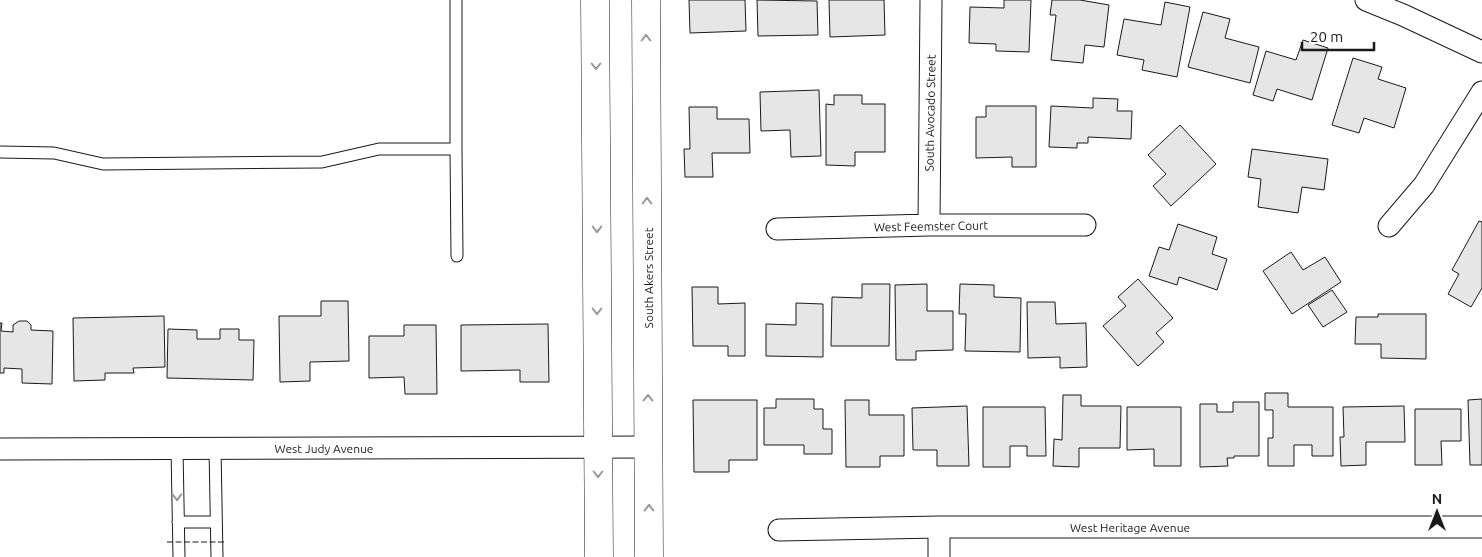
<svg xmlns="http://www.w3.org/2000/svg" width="1482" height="557" font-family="Ubuntu,sans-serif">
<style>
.building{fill:#e6e6e6;stroke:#1a1a1a}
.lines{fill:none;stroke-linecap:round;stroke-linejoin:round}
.service-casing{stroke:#1a1a1a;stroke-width:13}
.minor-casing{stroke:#1a1a1a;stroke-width:23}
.secondary-casing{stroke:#1a1a1a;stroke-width:29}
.service{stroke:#fff;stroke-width:11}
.minor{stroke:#fff;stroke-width:21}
.secondary{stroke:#fff;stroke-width:28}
.fence{stroke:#1a1a1a;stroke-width:1;stroke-dasharray:6 2.5;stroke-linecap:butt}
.oneway{stroke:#989898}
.labels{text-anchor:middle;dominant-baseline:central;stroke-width:4;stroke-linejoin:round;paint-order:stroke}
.street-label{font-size:12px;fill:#1a1a1a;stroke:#fff}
</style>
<rect width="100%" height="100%" fill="#fff"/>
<path class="building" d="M 689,0 L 745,0 L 746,31 L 690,33 Z
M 757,0 L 817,1 L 818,35 L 758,36 Z
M 829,0 L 884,0 L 885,35 L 830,37 Z
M 1004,0 L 1031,0 L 1029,52 L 996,51 L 996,44 L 969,43 L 970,7 L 1004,8 Z
M 1052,0 L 1080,0 L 1109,5 L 1104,47 L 1085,45 L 1083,63 L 1051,60 L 1056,15 L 1050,15 Z
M 1165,2 L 1190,7 L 1177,77 L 1142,70 L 1144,60 L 1117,55 L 1124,19 L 1161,25 Z
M 1203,12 L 1230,19 L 1225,38 L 1259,47 L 1250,83 L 1188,67 Z
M 1303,40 L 1328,48 L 1312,100 L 1277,89 L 1273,101 L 1253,95 L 1266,51 L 1296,60 Z
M 1353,58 L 1382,67 L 1378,79 L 1406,88 L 1394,128 L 1364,118 L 1359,133 L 1332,125 Z
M 819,90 L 821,156 L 791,157 L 790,130 L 761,131 L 760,92 Z
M 834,95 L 862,95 L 862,104 L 885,104 L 885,152 L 855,152 L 855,166 L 826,165 L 826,104 L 834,105 Z
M 1093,98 L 1118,99 L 1117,111 L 1132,111 L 1131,139 L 1088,137 L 1088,143 L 1077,143 L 1077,148 L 1049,147 L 1051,106 L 1093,108 Z
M 986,106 L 1036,106 L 1036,167 L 1012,167 L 1012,157 L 976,158 L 976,117 L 986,117 Z
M 689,107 L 717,107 L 717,119 L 749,119 L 750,153 L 712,153 L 713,177 L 685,177 L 684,149 L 690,149 Z
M 1180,125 L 1216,164 L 1171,206 L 1153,186 L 1166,174 L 1148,155 Z
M 1252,149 L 1328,159 L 1324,190 L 1302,187 L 1298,213 L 1258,207 L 1261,179 L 1248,177 Z
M 1479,221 L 1482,222 L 1482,288 L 1471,307 L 1448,294 L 1459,274 L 1452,270 Z
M 1178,224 L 1217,237 L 1212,254 L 1227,259 L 1217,290 L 1179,277 L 1177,285 L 1149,276 L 1159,247 L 1169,250 Z
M 1291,252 L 1303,270 L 1325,257 L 1341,282 L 1292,314 L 1263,271 Z
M 1138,279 L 1173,318 L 1156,333 L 1164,342 L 1138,366 L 1103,326 L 1126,306 L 1118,297 Z
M 862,284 L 890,284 L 889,346 L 831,346 L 832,297 L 862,298 Z
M 927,284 L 927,311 L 953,311 L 953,350 L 916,351 L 916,360 L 896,360 L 895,285 Z
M 960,284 L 994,285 L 994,297 L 1021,298 L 1020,352 L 965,351 L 966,314 L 959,314 Z
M 692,287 L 718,287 L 718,304 L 745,303 L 745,356 L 728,356 L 728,346 L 693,346 Z
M 1332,290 L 1347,312 L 1323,327 L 1308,305 Z
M 321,301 L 348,301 L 349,361 L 310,362 L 310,381 L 280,382 L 279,316 L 321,316 Z
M 1027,302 L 1055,302 L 1056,324 L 1086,323 L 1087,367 L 1060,368 L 1060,357 L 1028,358 Z
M 796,303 L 823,304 L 823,357 L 766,356 L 766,324 L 796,325 Z
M 1378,314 L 1426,314 L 1426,359 L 1381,358 L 1381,344 L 1355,344 L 1356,317 L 1378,317 Z
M 164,316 L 165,367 L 133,368 L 134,373 L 105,373 L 105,380 L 74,381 L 73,318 Z
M 19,321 L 27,321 L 31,325 L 31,330 L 53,331 L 52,384 L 22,383 L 22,369 L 4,368 L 4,373 L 0,373 L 0,323 L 2,323 L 1,331 L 13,332 L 13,325 Z
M 548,324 L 549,382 L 520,382 L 520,370 L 461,371 L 461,325 Z
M 404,325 L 436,325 L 437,394 L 405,394 L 404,377 L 369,378 L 369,336 L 404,336 Z
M 168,329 L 197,330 L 197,339 L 220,339 L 220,329 L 239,329 L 239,340 L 254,340 L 253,380 L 167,378 Z
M 1265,393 L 1288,393 L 1288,407 L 1333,407 L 1333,456 L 1312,456 L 1312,445 L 1294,445 L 1294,466 L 1268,466 L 1268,438 L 1273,438 L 1273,410 L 1265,410 Z
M 1063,395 L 1081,395 L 1081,406 L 1121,406 L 1120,448 L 1079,448 L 1079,467 L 1053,466 L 1054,439 L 1062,440 Z
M 776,399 L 814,399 L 814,409 L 823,409 L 823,429 L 832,429 L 832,454 L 804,454 L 804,445 L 764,445 L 764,408 L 776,408 Z
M 1482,399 L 1482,465 L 1470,465 L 1468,400 Z
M 693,400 L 757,400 L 757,460 L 729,460 L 729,472 L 694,472 Z
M 845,400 L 869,400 L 869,415 L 904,415 L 904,456 L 880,456 L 880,467 L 846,467 Z
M 1233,402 L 1259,402 L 1259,456 L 1234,456 L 1234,458 L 1227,458 L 1228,466 L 1200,467 L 1200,404 L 1217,404 L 1217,412 L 1233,412 Z
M 967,406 L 969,466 L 937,466 L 937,450 L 913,450 L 912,408 Z
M 1404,406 L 1405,442 L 1366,442 L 1366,465 L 1341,466 L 1340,437 L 1344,437 L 1343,407 Z
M 983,407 L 1045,407 L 1046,456 L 1027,456 L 1027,446 L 1010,446 L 1010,467 L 983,467 Z
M 1127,407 L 1181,407 L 1181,466 L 1154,466 L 1154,449 L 1127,450 Z
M 1415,409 L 1461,409 L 1461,441 L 1441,441 L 1442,465 L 1415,465 Z"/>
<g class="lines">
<g class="service-casing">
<path id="service" d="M 456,149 L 457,256
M 0,152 L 54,153 L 103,164 L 322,162 L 379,149 L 456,149 L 456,0
M 177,448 L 179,557
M 215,448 L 217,557
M 178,522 L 216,522"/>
</g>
<g class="minor-casing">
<path id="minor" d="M 1366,0 L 1403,15 L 1482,52
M 929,225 L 931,0
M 1389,226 L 1424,185 L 1482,92
M 777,229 L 929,225 L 1085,225
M 0,449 L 649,447
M 939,527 L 939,557
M 779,530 L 939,527 L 1482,527"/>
</g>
<g class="secondary-casing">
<path id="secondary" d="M 595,0 L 599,557
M 646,0 L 649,557"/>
</g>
<use href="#service" class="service"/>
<use href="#minor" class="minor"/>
<use href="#secondary" class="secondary"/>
<path class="fence" d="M 167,542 L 225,542"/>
</g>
<defs><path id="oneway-chevron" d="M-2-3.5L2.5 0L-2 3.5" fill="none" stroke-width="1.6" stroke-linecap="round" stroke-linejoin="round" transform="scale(1.25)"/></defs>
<g class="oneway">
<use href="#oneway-chevron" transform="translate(646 38) rotate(-90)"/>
<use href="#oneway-chevron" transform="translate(596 66) rotate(90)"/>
<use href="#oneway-chevron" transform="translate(647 201) rotate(-90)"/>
<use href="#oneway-chevron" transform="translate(597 229) rotate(90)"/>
<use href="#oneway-chevron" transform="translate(597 311) rotate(90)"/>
<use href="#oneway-chevron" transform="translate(648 398) rotate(-90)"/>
<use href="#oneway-chevron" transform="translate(598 474) rotate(90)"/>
<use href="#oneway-chevron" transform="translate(177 497) rotate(89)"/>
<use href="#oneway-chevron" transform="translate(649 508) rotate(-90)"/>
</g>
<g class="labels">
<g class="street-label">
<text transform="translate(930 113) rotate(-89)">South Avocado Street</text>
<text transform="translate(931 226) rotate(-1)">West Feemster Court</text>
<text transform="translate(648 278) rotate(-90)">South Akers Street</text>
<text x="324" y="448">West Judy Avenue</text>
<text x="1130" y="527">West Heritage Avenue</text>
</g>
</g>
<g transform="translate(1437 512)" stroke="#ffffff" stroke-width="4" paint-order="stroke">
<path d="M0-4L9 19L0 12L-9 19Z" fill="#1a1a1a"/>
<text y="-8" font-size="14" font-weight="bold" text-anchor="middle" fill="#1a1a1a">N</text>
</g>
<path d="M1302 42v8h72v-8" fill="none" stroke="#1a1a1a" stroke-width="2.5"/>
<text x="1310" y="42" font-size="15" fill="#1a1a1a" stroke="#ffffff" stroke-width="4" paint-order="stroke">20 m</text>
</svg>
